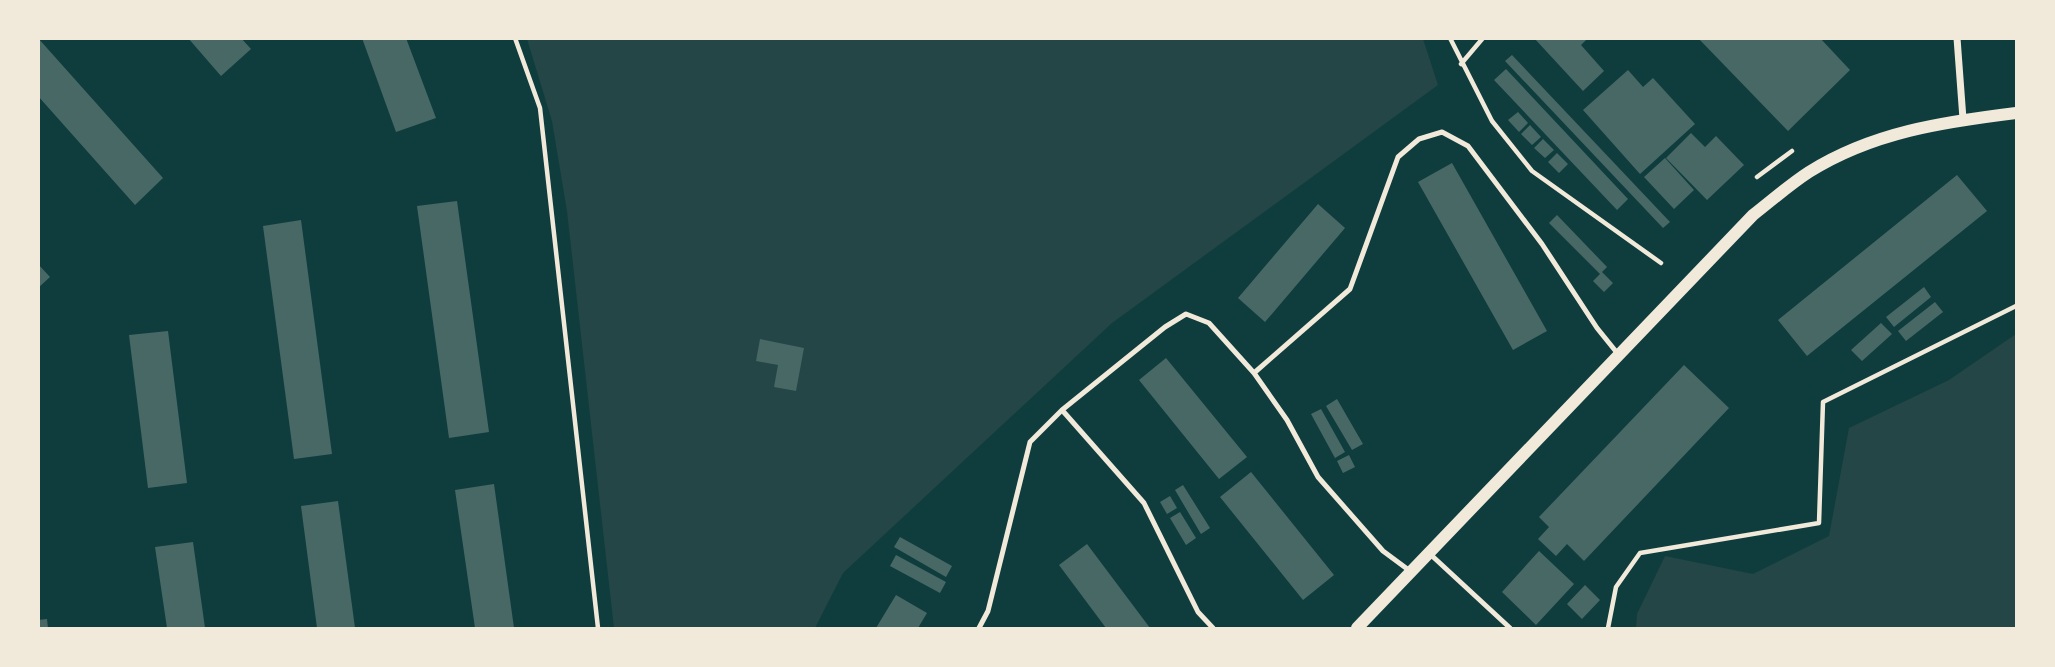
<svg xmlns="http://www.w3.org/2000/svg" width="2055" height="667" font-family="Signika,sans-serif">
<style>
.green{fill:#244646}
.building{fill:#486865}
.lines{fill:none;stroke-linecap:round;stroke-linejoin:round}
.path{stroke:#f1e9da;stroke-width:4.5}
.service{stroke:#f1e9da;stroke-width:5}
.minor{stroke:#f1e9da;stroke-width:7}
.tertiary{stroke:#f1e9da;stroke-width:12}
</style>
<rect width="100%" height="100%" fill="#0f3d3e"/>
<path class="green" d="M 527,39 L 1423,39 L 1438,85 L 1112,323 L 843,573 L 815,628 L 614,628 L 567,211 L 552,121 Z
M 2016,334 L 2016,628 L 1636,628 L 1637,614 L 1665,556 L 1753,574 L 1829,536 L 1849,428 L 1949,380 Z"/>
<path class="building" d="M 38,38 L 163,178 L 135,205 L 38,96 Z
M 188,38 L 241,38 L 251,49 L 221,76 Z
M 362,38 L 406,38 L 436,118 L 396,132 Z
M 1534,38 L 1588,38 L 1581,45 L 1604,71 L 1583,91 Z
M 1698,38 L 1820,38 L 1850,70 L 1788,131 Z
M 1512,55 L 1670,222 L 1663,228 L 1505,61 Z
M 1506,69 L 1628,199 L 1617,210 L 1494,80 Z
M 1628,70 L 1643,87 L 1653,78 L 1695,124 L 1640,174 L 1583,110 Z
M 1518,112 L 1528,123 L 1519,132 L 1508,120 Z
M 1530,125 L 1541,137 L 1532,145 L 1521,134 Z
M 1691,133 L 1705,147 L 1716,136 L 1744,165 L 1707,200 L 1666,158 Z
M 1543,139 L 1554,150 L 1545,158 L 1534,148 Z
M 1557,153 L 1568,164 L 1559,173 L 1548,162 Z
M 1665,158 L 1694,190 L 1674,209 L 1644,177 Z
M 1452,163 L 1547,331 L 1513,350 L 1418,182 Z
M 1957,175 L 1987,211 L 1807,356 L 1778,320 Z
M 457,201 L 489,432 L 449,438 L 417,206 Z
M 1318,204 L 1345,228 L 1265,322 L 1238,298 Z
M 1557,215 L 1607,267 L 1602,272 L 1613,283 L 1604,292 L 1593,281 L 1600,274 L 1549,223 Z
M 301,220 L 332,454 L 294,459 L 263,226 Z
M 38,264 L 50,277 L 38,288 Z
M 1924,287 L 1931,297 L 1894,327 L 1886,317 Z
M 1935,302 L 1943,312 L 1906,341 L 1898,331 Z
M 1881,323 L 1892,334 L 1862,361 L 1851,350 Z
M 168,331 L 187,483 L 148,488 L 129,335 Z
M 760,339 L 804,348 L 796,391 L 774,387 L 778,365 L 756,361 Z
M 1166,358 L 1247,457 L 1219,479 L 1139,380 Z
M 1684,365 L 1729,408 L 1584,561 L 1567,544 L 1556,556 L 1538,539 L 1549,527 L 1539,517 Z
M 1337,399 L 1363,444 L 1352,450 L 1326,406 Z
M 1321,409 L 1345,452 L 1335,458 L 1311,414 Z
M 1349,455 L 1355,467 L 1343,473 L 1337,461 Z
M 1251,472 L 1334,575 L 1303,600 L 1220,497 Z
M 494,484 L 514,628 L 475,628 L 455,490 Z
M 1183,485 L 1210,528 L 1201,534 L 1175,490 Z
M 1170,496 L 1177,508 L 1167,514 L 1160,502 Z
M 338,501 L 355,628 L 317,628 L 301,506 Z
M 1180,512 L 1196,538 L 1186,545 L 1170,518 Z
M 900,537 L 952,566 L 946,577 L 894,547 Z
M 193,542 L 205,628 L 167,628 L 155,547 Z
M 1087,544 L 1150,628 L 1106,628 L 1059,565 Z
M 1539,551 L 1574,584 L 1536,625 L 1502,592 Z
M 896,555 L 946,582 L 940,593 L 890,566 Z
M 1585,585 L 1600,600 L 1582,619 L 1567,604 Z
M 896,595 L 927,613 L 918,628 L 876,628 Z
M 47,619 L 48,628 L 38,628 L 38,620 Z"/>
<g class="lines">
<path class="path" d="M 515,38 L 540,108 L 598,628
M 1450,38 L 1492,121 L 1532,171 L 1661,263
M 1461,64 L 1483,38
M 1757,177 L 1792,151
M 1608,628 L 1616,587 L 1640,553 L 1819,523 L 1823,402 L 2016,306"/>
<path class="service" d="M 1254,373 L 1350,289 L 1398,157 L 1419,139 L 1442,132 L 1468,146 L 1542,244 L 1597,328 L 1618,354
M 1062,410 L 1144,503 L 1198,612 L 1213,628
M 1430,554 L 1510,628
M 979,628 L 988,611 L 1030,442 L 1062,410 L 1165,327 L 1186,314 L 1209,323 L 1254,373 L 1287,420 L 1318,477 L 1383,551 L 1410,571"/>
<path class="minor" d="M 1957,38 L 1963,119"/>
<path class="tertiary" d="M 1357,628 L 1753,215 C 1771,201 1789,185 1809,172 C 1873,132 1943,122 2016,113"/>
</g>
<rect width="2055" height="667" fill="none" stroke="#f1e9da" stroke-width="80"/>
</svg>
